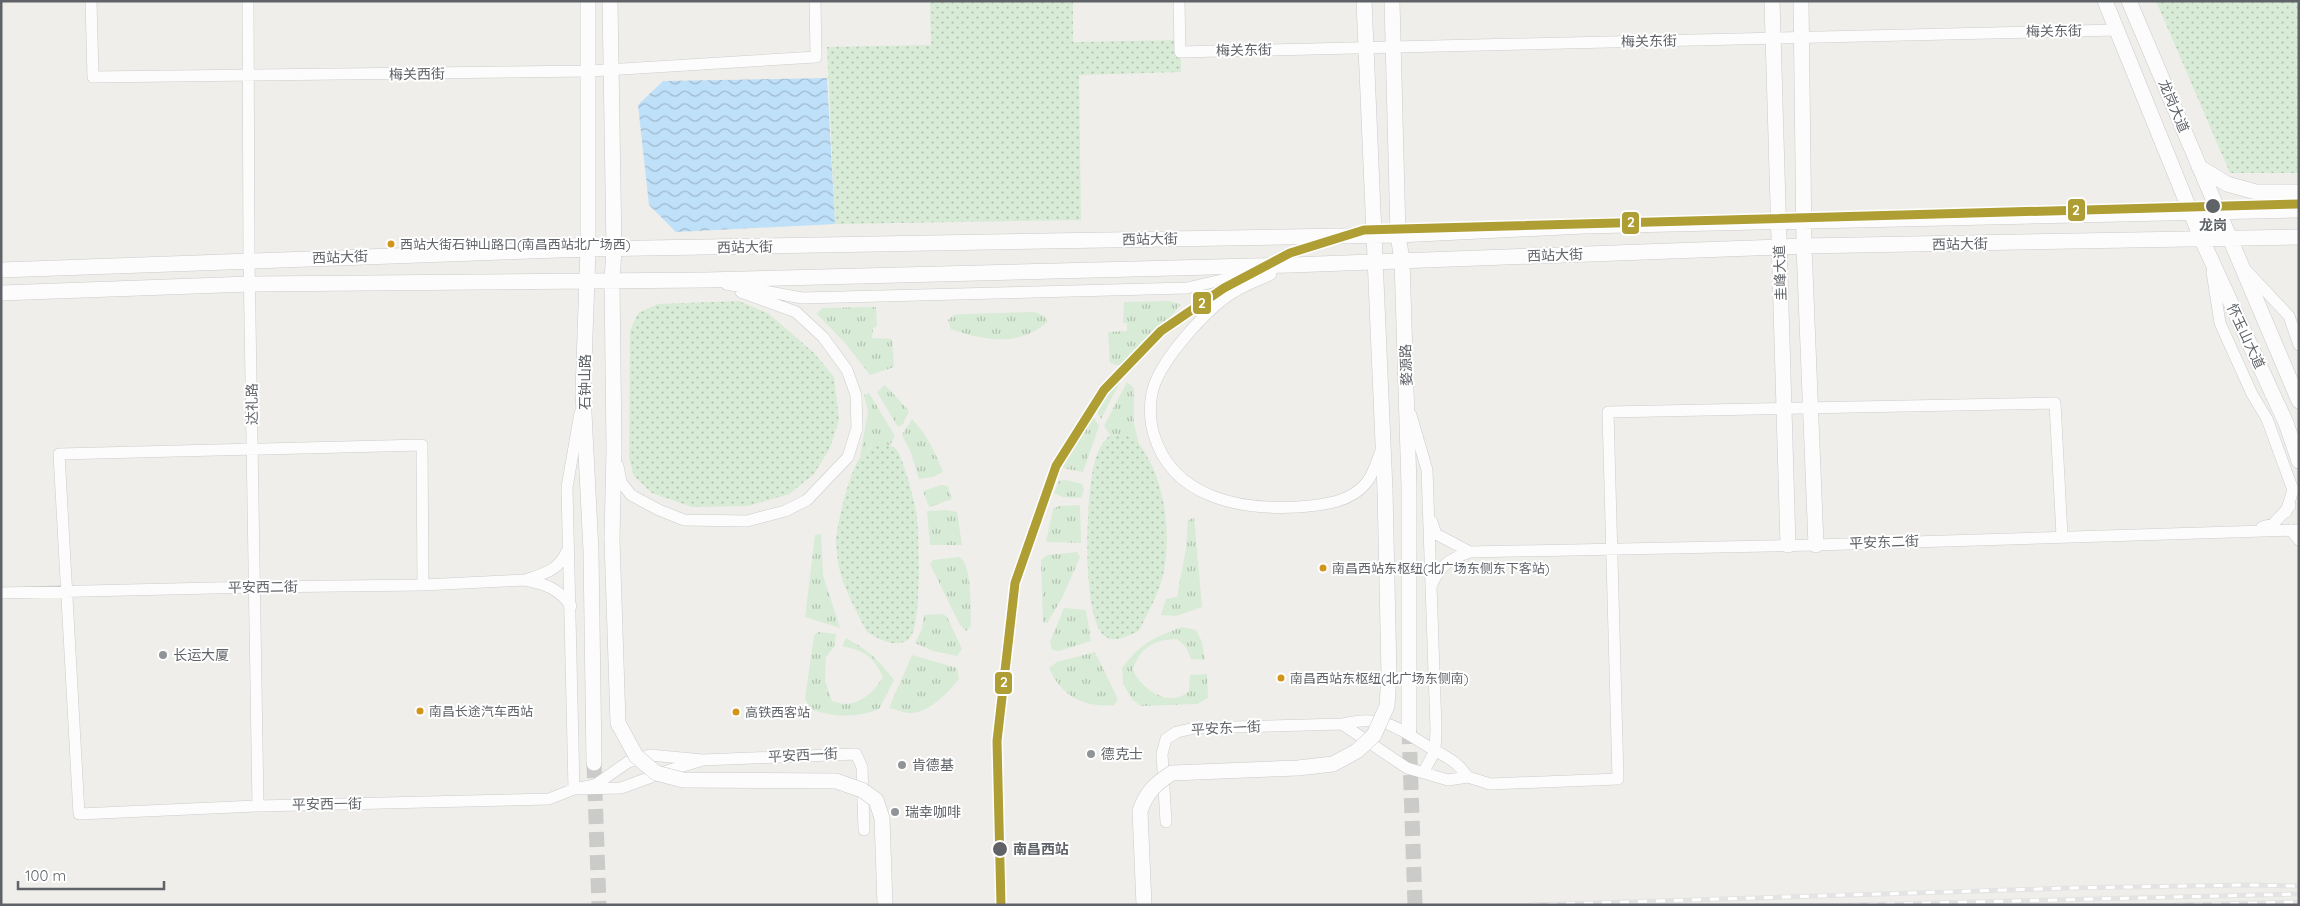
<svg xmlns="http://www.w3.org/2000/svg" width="2300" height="906" font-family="Quicksand,'Noto Sans SC',sans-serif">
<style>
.grass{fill:url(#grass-tufts)}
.park{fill:url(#park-dots)}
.water{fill:url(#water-waves)}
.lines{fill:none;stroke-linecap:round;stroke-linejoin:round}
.secondary-tunnel{stroke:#cbcbca;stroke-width:15;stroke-dasharray:15 8;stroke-linecap:butt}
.street-casing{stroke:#cbcccc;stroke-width:12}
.secondary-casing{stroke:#cacacb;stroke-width:16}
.street{stroke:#fdfcfc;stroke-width:11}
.secondary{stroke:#fdfcfc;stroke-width:15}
.rail-casing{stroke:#e4e4e4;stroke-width:5}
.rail{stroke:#fff;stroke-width:3;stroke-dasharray:9;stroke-linecap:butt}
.secondary-bridge-casing{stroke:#cacacb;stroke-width:16;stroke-linecap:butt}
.secondary-bridge{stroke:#fdfcfc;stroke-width:15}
.metro-1-casing{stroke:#fff;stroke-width:12}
.metro-1{stroke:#af9e34;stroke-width:9}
.stop-dot{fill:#5f6368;stroke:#fff;stroke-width:2}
.bus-dot{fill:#d1951a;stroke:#fff;stroke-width:2}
.poi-dot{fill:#919496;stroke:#fff;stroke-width:2}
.labels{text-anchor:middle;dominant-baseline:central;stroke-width:4;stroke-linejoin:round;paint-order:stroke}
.bus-label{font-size:13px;fill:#5f6368;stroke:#fff;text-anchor:start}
.street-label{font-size:14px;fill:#5f6368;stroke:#fff}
.stop-label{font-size:14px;font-weight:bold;fill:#5f6368;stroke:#fff}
.poi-label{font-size:14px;fill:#5f6368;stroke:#fff;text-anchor:start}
.line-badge{stroke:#fff;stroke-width:2}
.badge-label{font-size:14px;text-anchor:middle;font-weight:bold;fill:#fff}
</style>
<defs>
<pattern id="grass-tufts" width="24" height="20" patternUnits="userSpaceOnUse" patternTransform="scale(1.25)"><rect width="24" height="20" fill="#d8ebd6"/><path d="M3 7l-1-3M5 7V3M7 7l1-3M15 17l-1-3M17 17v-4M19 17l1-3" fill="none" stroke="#b2c2b1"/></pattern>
<pattern id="park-dots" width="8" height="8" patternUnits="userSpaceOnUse" patternTransform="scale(1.25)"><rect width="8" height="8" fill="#d8ebd6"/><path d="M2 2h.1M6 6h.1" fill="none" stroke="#b2c2b1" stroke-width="1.8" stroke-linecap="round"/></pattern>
<pattern id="water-waves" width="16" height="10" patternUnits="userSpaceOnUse" patternTransform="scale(1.25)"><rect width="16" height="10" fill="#bfe0f9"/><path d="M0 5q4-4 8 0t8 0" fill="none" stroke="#9eb9cd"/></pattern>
</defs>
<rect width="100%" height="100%" fill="#efeeea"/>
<path class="grass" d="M 1168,301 L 1181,304 L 1129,368 L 1110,363 L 1108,332 L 1127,331 L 1127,323 L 1123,323 L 1124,302 Z
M 876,307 L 877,326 L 873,328 L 872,338 L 892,339 L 894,367 L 870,375 L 845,343 L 817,314 L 822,308 Z
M 1035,312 L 1044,316 L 1048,321 C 1022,347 983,341 951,329 L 948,320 L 954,315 L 964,314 Z
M 1112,373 L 1121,380 L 1101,419 L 1094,404 Z
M 1127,382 L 1134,388 L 1134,424 L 1139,444 L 1124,434 L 1110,435 L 1104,426 Z
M 885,385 L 909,411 L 903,424 L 898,427 L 877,392 Z
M 869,393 L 895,436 L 890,445 L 871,447 L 860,457 L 868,411 L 864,395 Z
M 1090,412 L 1099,426 L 1083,472 L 1063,468 L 1073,436 Z
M 912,419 C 927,435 935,452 943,472 L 933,477 L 919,479 L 911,453 L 902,435 Z
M 1066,480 L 1082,484 L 1084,490 L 1081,498 L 1063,497 L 1054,493 L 1059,481 Z
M 941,485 L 948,486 L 952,499 L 929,507 L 923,491 Z
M 1080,505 L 1081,543 L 1046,542 L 1053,509 L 1059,506 Z
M 946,510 L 957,512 L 962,545 L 930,545 L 927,511 Z
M 1194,517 L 1202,607 L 1176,616 L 1161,615 L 1166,599 L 1177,597 L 1186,548 L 1188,521 Z
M 821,534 L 823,575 L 840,628 L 805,617 L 815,535 Z
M 1077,552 L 1080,557 L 1062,598 L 1047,623 L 1043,623 L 1041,560 L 1047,555 Z
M 960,557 C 973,569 970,608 971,626 L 966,631 L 960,625 L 930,564 L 933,560 Z
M 1064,608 L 1086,610 L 1091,641 L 1059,651 L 1052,650 L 1050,642 Z
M 943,614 L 947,617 L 962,649 L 957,656 L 933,651 L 915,643 L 922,629 L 924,615 Z
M 1182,627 L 1196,630 L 1202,642 L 1205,660 L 1191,659 L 1186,647 L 1177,639 C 1155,639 1139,648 1133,670 C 1141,689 1170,709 1189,691 L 1190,675 L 1207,674 L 1208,698 L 1197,704 L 1141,706 L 1133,700 L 1123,684 L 1122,668 C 1141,643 1153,638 1182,627 Z
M 819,632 L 836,634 L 834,647 L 826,657 L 825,681 L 832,701 C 853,710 872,696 883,677 C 873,656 865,651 842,646 L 846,638 C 868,650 879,660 894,680 L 879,709 C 857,718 834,718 811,709 L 805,699 L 814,635 Z
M 1095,652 L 1118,699 L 1114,705 C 1084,708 1061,696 1049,668 L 1057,662 Z
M 912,655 L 957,668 L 959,679 C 948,692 928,715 908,713 C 902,712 895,709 889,708 Z"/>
<path class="park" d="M 930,1 L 1073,1 L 1073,42 L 1181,40 L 1181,72 L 1079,75 L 1081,220 L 835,224 L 827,47 L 931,45 Z
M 2156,1 L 2299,1 L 2299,173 L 2230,173 Z
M 739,301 L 769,314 L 814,353 L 834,377 L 839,420 L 830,448 L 814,474 L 789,494 L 748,506 L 692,507 L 652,493 L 634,476 L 629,458 L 630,331 L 638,313 L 658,304 Z
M 1124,434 C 1129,437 1136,441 1140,445 C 1165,480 1171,530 1164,571 C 1160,592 1148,612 1139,631 C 1129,635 1116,643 1106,637 C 1080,623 1086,488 1095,461 C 1098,450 1102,443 1110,435 Z
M 881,444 C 886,445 891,445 895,448 C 903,455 916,506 917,518 C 919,537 922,628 909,639 C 896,649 879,639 867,632 C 856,610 842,586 838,562 C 837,554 836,546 836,539 C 838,521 850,468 862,455 C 868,449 873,446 881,444 Z"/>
<path class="water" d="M 827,78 L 835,224 L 676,232 L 649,205 L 638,105 L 663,81 Z"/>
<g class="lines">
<path class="secondary-tunnel" d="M 1409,729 L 1415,905
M 594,763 L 599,905"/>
<g class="street-casing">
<path id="street" d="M 91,1 L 93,77 L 590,71 L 816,57 L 815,1
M 248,1 L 249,259 L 258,806
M 1179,1 L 1180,52 L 2117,30
M 2245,269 L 2289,316 L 2299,345
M 2212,272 L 2220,323 L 2252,394 L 2267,419 L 2293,490 L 2286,512
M 1271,274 C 1259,280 1245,285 1234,292 C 1208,307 1166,355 1155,383 C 1149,399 1149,419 1154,435 C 1173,498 1240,510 1297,507 C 1322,505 1351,503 1367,482 C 1374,473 1378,458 1382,448
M 726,284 L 802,298 L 1187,288 L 1265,270
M 1411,415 L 1427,470 L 1436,729 L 1435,751 L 1423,773
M 618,466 L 621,482 L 631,495 L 659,510 L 684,520 L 747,521 L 785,511 L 807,500 L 848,457 L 857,428 L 856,395 L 847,370 L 823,337 L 796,312 L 741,292
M 2262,527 L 2273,524 L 2290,506
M 2291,530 L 2299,540
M 567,551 C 558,571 545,573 525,580 C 546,584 559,589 571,606
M 1470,552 L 1816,545 L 2299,530
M 1432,584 C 1441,564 1450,559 1470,552 L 1436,534 L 1432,522
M 423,585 L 422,445 L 59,454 L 79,814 L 258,806 L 549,799 L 574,789 L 567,487 L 580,413
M 1,593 L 255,587 L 423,585 L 525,580
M 703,760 L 673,769 L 621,788 L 574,789 L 595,785 L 628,762 L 650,755 L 703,760 L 856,754 L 862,767 L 864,830
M 1468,777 L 1490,784 L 1618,779 L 1608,412 L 2055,403 L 2062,536
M 1166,822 L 1162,754 L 1166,739 L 1177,732 L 1195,728 L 1342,724 C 1383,714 1396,727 1429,747 C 1447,758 1455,759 1468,777 L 1448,780 L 1407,768 L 1342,724"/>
</g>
<g class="secondary-casing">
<path id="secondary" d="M 588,1 L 588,249 L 583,393 L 591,551 L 594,763
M 610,1 L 614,249 L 612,281 L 614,450 L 612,539
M 1364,1 L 1385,490
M 1392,1 L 1398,235 L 1402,260 L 1409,486 L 1409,729
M 1772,1 L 1788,545
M 1801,1 L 1804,246 L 1816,545
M 2105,1 L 2202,240 L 2286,423 L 2299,461
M 2129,1 L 2299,401
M 2199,167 L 2227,184 L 2256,192 L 2299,192
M 1,270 L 588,249 L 1398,235 L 1584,226 L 2299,210
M 1,293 L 250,284 L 706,280 L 1291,265 L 1804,246 L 2299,237"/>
</g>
<use href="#street" class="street"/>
<use href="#secondary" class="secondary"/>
<g class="rail-casing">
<path id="rail" d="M 1530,905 L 2070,888 L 2245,885 L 2299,886
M 1850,905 L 2299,894
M 2176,905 L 2299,902"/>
</g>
<use href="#rail" class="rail"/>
<g class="secondary-bridge-casing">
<path id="secondary-bridge" d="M 612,539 L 618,723 L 636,756 L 656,773 L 683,780 L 836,781 L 862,790 L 876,800 L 882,818 L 885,905
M 1144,905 L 1140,811 C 1146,793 1156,783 1172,773 L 1298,768 L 1333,764 L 1357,751 L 1374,735 L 1387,706 L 1389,674 L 1385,490"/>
</g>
<use href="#secondary-bridge" class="secondary-bridge"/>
<g class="metro-1-casing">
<path id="metro-1" d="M 1001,905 L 997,741 L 1015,583 L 1056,466 L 1104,390 L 1161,331 L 1224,288 L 1290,253 L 1364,230 L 2299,204"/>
</g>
<use href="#metro-1" class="metro-1"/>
</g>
<g class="stop-dot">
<circle cx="2213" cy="206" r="8"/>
<circle cx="1000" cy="849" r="8"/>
</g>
<g class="bus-dot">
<circle cx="391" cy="244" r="4.5"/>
<circle cx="1323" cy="568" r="4.5"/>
<circle cx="1281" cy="678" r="4.5"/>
<circle cx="420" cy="711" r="4.5"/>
<circle cx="736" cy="712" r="4.5"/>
</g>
<g class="poi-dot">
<circle cx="163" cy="655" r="5"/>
<circle cx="1091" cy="754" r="5"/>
<circle cx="902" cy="765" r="5"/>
<circle cx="895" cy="812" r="5"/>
</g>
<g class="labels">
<g class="bus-label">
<text x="400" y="244">西站大街石钟山路口(南昌西站北广场西)</text>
<text x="1332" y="568">南昌西站东枢纽(北广场东侧东下客站)</text>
<text x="1290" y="678">南昌西站东枢纽(北广场东侧南)</text>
<text x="429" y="711">南昌长途汽车西站</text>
<text x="745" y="712">高铁西客站</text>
</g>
<g class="street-label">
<text transform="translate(2054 31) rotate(-1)">梅关东街</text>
<text transform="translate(1649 41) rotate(-1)">梅关东街</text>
<text transform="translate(1244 50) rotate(-1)">梅关东街</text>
<text transform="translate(417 74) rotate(-1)">梅关西街</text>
<text transform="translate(2174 106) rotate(67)">龙岗大道</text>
<text transform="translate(1150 239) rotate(-1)">西站大街</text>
<text transform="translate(1960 244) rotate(-1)">西站大街</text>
<text transform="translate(745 247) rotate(-1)">西站大街</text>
<text transform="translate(1555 255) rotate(-2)">西站大街</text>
<text transform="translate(340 257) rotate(-2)">西站大街</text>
<text transform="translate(1780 273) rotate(-92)">圭峰大道</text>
<text transform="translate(2246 336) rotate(65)">怀玉山大道</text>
<text transform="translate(1406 365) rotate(-92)">婺源路</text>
<text transform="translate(585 382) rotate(-90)">石钟山路</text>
<text transform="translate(252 404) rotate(-91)">达礼路</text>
<text transform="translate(1884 542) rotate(-2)">平安东二街</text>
<text transform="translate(263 587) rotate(-1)">平安西二街</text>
<text transform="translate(1226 728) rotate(-3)">平安东一街</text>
<text transform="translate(803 755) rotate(-3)">平安西一街</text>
<text transform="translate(327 804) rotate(-1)">平安西一街</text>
</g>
<g class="stop-label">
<text x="2213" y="225">龙岗</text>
<text x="1013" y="849" text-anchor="start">南昌西站</text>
</g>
<g class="poi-label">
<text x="173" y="655">长运大厦</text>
<text x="1101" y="754">德克士</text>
<text x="912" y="765">肯德基</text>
<text x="905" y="812">瑞幸咖啡</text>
</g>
</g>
<g class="line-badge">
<rect x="2067" y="198" width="19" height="24" rx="5" fill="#af9e34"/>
<rect x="1621" y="211" width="19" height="24" rx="5" fill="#af9e34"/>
<rect x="1192" y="291" width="20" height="24" rx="5" fill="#af9e34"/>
<rect x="994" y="671" width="19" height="24" rx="5" fill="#af9e34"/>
</g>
<g class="badge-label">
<text x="2076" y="215">2</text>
<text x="1631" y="227">2</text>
<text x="1202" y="308">2</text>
<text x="1004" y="687">2</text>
</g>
<rect width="2300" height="906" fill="none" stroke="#5f6368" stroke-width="5"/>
<path d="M18 881v8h146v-8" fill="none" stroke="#5f6368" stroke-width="2.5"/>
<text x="25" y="881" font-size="15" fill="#5f6368" stroke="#ffffff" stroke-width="4" paint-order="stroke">100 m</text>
</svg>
